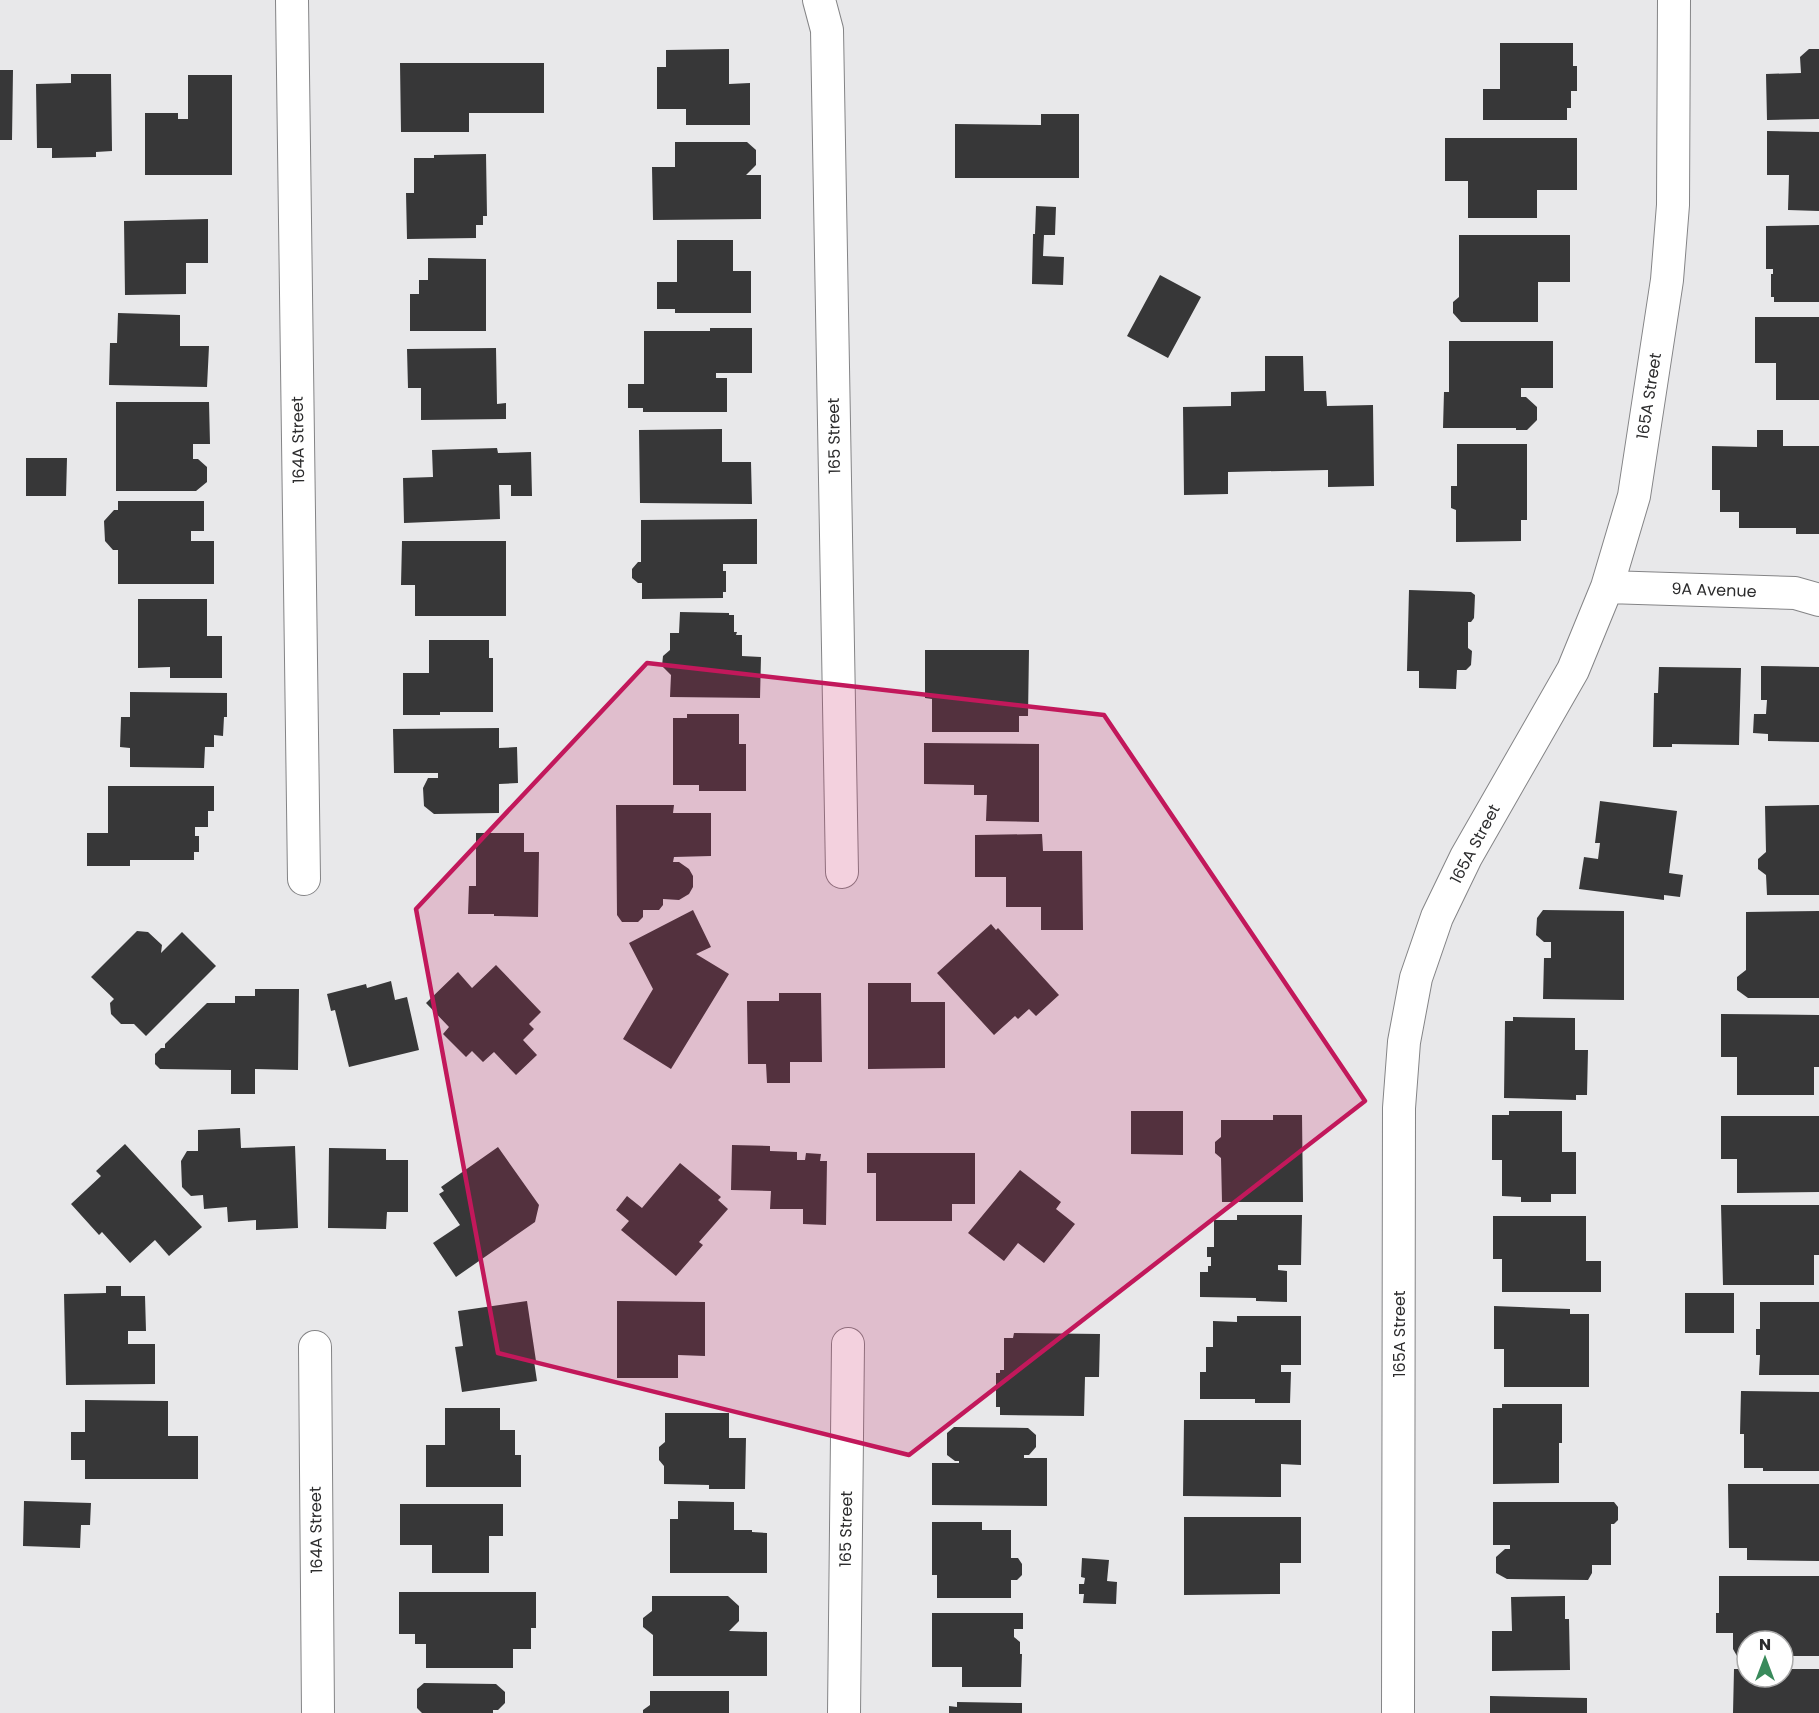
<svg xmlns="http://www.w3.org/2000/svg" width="1819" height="1713" font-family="Poppins,sans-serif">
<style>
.building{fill:#373738}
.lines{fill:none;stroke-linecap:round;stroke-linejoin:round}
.street-casing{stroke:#848486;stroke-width:34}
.street{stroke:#fff;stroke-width:32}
.marked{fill:#c2185b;fill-opacity:0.2;stroke:#c2185b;stroke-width:4.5;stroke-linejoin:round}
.labels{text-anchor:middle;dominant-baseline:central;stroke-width:6;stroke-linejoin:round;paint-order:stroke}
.street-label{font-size:16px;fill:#2c2c2d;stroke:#fff}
</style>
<rect width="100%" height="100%" fill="#e8e8ea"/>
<path class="building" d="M 1500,43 L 1573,43 L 1573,66 L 1577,66 L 1577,91 L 1571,91 L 1571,108 L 1567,108 L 1567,120 L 1483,120 L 1483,89 L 1500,89 Z
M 729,49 L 729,84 L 750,83 L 750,125 L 686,125 L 686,109 L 657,109 L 657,67 L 666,67 L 666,50 Z
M 1809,49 L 1819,49 L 1819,119 L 1767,120 L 1766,74 L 1801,73 L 1800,57 Z
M 400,63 L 544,63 L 544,113 L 469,113 L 469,132 L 401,132 Z
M 0,70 L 13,70 L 12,140 L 0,140 Z
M 71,74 L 111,74 L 112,151 L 96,152 L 96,157 L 52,158 L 52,148 L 37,148 L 36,84 L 71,83 Z
M 188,75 L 232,75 L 232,175 L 145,175 L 145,113 L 178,113 L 178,119 L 188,119 Z
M 1041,114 L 1079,114 L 1079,178 L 955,178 L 955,124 L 1041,125 Z
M 1767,131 L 1819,132 L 1819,211 L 1788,210 L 1789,175 L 1767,175 Z
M 1445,138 L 1577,138 L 1577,190 L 1537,190 L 1537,218 L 1468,218 L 1468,181 L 1445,181 Z
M 675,142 L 747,142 L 756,150 L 756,165 L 746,175 L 761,175 L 761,219 L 653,220 L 652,167 L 675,167 Z
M 486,154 L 487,216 L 483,216 L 483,225 L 476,225 L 476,238 L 407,239 L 406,193 L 414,193 L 414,158 L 434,158 L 434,155 Z
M 1036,206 L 1056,207 L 1055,235 L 1044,235 L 1043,256 L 1064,257 L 1063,285 L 1032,284 L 1033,234 L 1035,234 Z
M 208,219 L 208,263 L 186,263 L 186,294 L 125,295 L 124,221 Z
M 1819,225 L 1819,302 L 1774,302 L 1774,297 L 1771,297 L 1771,274 L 1773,274 L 1773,269 L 1766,269 L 1766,226 Z
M 1459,235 L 1570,235 L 1570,282 L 1538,282 L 1538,322 L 1461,322 L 1453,313 L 1453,302 L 1459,297 Z
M 677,240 L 733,240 L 733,271 L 751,271 L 751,313 L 675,313 L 675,309 L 657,309 L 657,282 L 677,282 Z
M 428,258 L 486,259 L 486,331 L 410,331 L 410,294 L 419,294 L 419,280 L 428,280 Z
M 1160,275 L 1201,297 L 1168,358 L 1127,336 Z
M 118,313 L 180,315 L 180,346 L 209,346 L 207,387 L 109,385 L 110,343 L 117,343 Z
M 1755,317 L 1819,317 L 1819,400 L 1776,400 L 1776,363 L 1755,363 Z
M 710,328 L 752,328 L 752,373 L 716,373 L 716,378 L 727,378 L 727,412 L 643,412 L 643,408 L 628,408 L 628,384 L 644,384 L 644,331 L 710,331 Z
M 1449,341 L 1553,341 L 1553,388 L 1521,388 L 1521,397 L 1526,397 L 1537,407 L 1537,420 L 1527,430 L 1516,430 L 1516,428 L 1443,428 L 1444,392 L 1449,392 Z
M 496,348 L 497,404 L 506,403 L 506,419 L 421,420 L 421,388 L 408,388 L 407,349 Z
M 1265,356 L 1303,356 L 1304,391 L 1326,391 L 1327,406 L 1373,405 L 1374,486 L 1328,487 L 1328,470 L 1228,472 L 1228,494 L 1184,495 L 1183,407 L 1231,406 L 1231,392 L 1265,391 Z
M 116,402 L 209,402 L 210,444 L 193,444 L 193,459 L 198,459 L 207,467 L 207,482 L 196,491 L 116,491 Z
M 722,429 L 722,462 L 751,462 L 752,504 L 640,503 L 639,430 Z
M 1757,430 L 1783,430 L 1783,446 L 1819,446 L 1819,534 L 1796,534 L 1796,528 L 1739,528 L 1739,512 L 1720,512 L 1720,490 L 1712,490 L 1712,446 L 1757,447 Z
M 1457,444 L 1527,444 L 1527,520 L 1521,520 L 1521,541 L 1456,542 L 1456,510 L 1451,508 L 1451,486 L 1457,486 Z
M 497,448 L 498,453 L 531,452 L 532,496 L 511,496 L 511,485 L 499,485 L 500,519 L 404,523 L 403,478 L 433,477 L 432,450 Z
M 26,458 L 67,458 L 66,496 L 26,496 Z
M 118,501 L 204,501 L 204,531 L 191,531 L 191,541 L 214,541 L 214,584 L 118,584 L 118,550 L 113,550 L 105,541 L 104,521 L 114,510 L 118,510 Z
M 757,519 L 757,564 L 723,564 L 723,571 L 726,571 L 726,592 L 723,592 L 723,598 L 642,599 L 642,583 L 638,583 L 632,578 L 632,569 L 638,562 L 641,562 L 641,520 Z
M 402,541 L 506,541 L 506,616 L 415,616 L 415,585 L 401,585 Z
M 1409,590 L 1471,592 L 1475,595 L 1474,618 L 1471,622 L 1468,622 L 1468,648 L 1472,651 L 1471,665 L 1466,670 L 1457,670 L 1456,689 L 1419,688 L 1419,671 L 1407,671 Z
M 138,599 L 207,599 L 207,636 L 222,636 L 222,678 L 170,678 L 170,667 L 138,668 Z
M 680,612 L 729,613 L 729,615 L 734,615 L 734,632 L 737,632 L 736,635 L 742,635 L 742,656 L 761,657 L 760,698 L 670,697 L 671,675 L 662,666 L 663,656 L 670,650 L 670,633 L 679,633 Z
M 429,640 L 489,640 L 489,658 L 493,658 L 493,712 L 440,712 L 440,715 L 403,715 L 403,673 L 429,673 Z
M 925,650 L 1029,650 L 1028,716 L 1019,716 L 1019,732 L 932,732 L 932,699 L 925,698 Z
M 1761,666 L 1819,667 L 1819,742 L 1768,741 L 1768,734 L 1753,733 L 1754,714 L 1766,714 L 1767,700 L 1761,700 Z
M 1659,667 L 1741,668 L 1739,745 L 1672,744 L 1672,747 L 1653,747 L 1654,693 L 1658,693 Z
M 130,692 L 227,693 L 227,717 L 224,717 L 223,736 L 214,735 L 214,747 L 205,747 L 204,768 L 130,767 L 130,748 L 120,747 L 121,717 L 130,717 Z
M 687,714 L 739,714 L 739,744 L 746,744 L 746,791 L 699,791 L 699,785 L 673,785 L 673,718 L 687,718 Z
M 499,728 L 499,748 L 517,747 L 518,783 L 499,784 L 499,813 L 434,814 L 424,806 L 423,788 L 428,778 L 438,778 L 438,773 L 394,773 L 393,729 Z
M 924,743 L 1039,744 L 1039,822 L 986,821 L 987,795 L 974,795 L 974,785 L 924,784 Z
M 108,786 L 214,786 L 214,811 L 208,811 L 208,827 L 195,827 L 195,836 L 199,836 L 199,852 L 194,852 L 194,860 L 130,860 L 130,866 L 87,866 L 87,833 L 108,833 Z
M 1600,801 L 1677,811 L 1669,873 L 1683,875 L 1680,897 L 1664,895 L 1664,900 L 1579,889 L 1584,857 L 1598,859 L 1600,843 L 1595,843 Z
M 616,805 L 674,805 L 673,813 L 711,813 L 711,856 L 674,857 L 673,862 L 679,862 L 689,869 L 693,876 L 693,887 L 689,894 L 679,900 L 663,899 L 663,905 L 659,910 L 643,910 L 643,917 L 638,922 L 622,922 L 617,915 Z
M 1819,805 L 1819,895 L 1767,895 L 1766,875 L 1758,869 L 1758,859 L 1766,852 L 1765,806 Z
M 476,833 L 524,833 L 524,852 L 539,852 L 538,917 L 494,916 L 494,914 L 468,914 L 469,886 L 476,886 Z
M 1042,834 L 1043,851 L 1082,851 L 1083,930 L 1041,930 L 1041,907 L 1006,907 L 1006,877 L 975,877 L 975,835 Z
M 693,910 L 711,947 L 696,954 L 729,974 L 671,1069 L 623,1039 L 653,989 L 629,943 Z
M 1543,910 L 1624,911 L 1624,1000 L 1543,999 L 1544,958 L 1551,958 L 1551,942 L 1544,942 L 1536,935 L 1537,918 Z
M 1819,911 L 1819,998 L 1748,998 L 1737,990 L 1737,977 L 1746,970 L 1746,912 Z
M 991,924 L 996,930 L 998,928 L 1059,995 L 1036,1016 L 1029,1009 L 1018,1019 L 1015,1016 L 994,1035 L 937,973 Z
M 137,931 L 148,932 L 162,945 L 161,953 L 182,932 L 216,966 L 146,1036 L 134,1024 L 121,1024 L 111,1014 L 110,1003 L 114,999 L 91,977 Z
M 496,965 L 541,1012 L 529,1024 L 534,1029 L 523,1040 L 537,1055 L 516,1075 L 494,1052 L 483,1062 L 472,1051 L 466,1057 L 443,1034 L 449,1027 L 426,1003 L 458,972 L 472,988 Z
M 391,981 L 395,1000 L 407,997 L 419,1050 L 349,1067 L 335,1010 L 331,1011 L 327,994 L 366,984 L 367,988 Z
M 868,983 L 911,983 L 911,1002 L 945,1002 L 945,1068 L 868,1069 Z
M 255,989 L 299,989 L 298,1070 L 255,1069 L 255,1094 L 231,1094 L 231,1070 L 160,1069 L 155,1064 L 155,1054 L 161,1048 L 165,1048 L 165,1044 L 207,1003 L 235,1003 L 235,996 L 255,996 Z
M 779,993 L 821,993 L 822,1062 L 790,1062 L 790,1083 L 767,1083 L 766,1064 L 748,1064 L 747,1001 L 779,1001 Z
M 1721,1014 L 1819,1015 L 1819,1067 L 1814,1067 L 1814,1095 L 1737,1095 L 1737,1057 L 1721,1057 Z
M 1513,1017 L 1575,1018 L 1575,1050 L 1588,1050 L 1587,1095 L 1576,1095 L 1576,1100 L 1504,1098 L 1505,1021 L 1513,1021 Z
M 1131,1111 L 1183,1111 L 1183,1155 L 1131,1154 Z
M 1509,1111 L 1562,1111 L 1562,1152 L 1576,1152 L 1576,1194 L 1551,1194 L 1551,1202 L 1521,1202 L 1521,1197 L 1502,1196 L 1502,1160 L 1492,1160 L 1492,1115 L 1509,1115 Z
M 1273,1115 L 1302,1115 L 1303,1202 L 1222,1202 L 1221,1158 L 1215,1153 L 1215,1142 L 1221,1137 L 1221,1120 L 1273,1120 Z
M 1721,1116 L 1819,1116 L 1819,1192 L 1737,1193 L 1737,1159 L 1721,1159 Z
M 240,1128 L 241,1148 L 295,1146 L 298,1228 L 256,1230 L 256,1220 L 228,1222 L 227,1207 L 204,1209 L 203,1195 L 191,1196 L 182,1187 L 181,1161 L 187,1151 L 198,1151 L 198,1130 Z
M 125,1144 L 202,1227 L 169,1256 L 155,1240 L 130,1263 L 102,1232 L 99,1235 L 71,1204 L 101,1176 L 96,1171 Z
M 732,1145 L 770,1146 L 770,1151 L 797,1152 L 797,1160 L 805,1160 L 806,1153 L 821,1154 L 820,1161 L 827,1161 L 826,1225 L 803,1224 L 803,1209 L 770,1209 L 771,1191 L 731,1190 Z
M 498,1147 L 539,1205 L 535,1222 L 456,1277 L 433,1243 L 460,1225 L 439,1194 L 444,1191 L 441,1187 Z
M 329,1148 L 386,1149 L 386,1160 L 408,1160 L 408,1212 L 387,1212 L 386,1229 L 328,1228 Z
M 867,1153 L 975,1153 L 975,1204 L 952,1204 L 952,1221 L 876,1221 L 876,1173 L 867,1173 Z
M 680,1163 L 721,1197 L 718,1200 L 728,1209 L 699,1242 L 703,1245 L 676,1276 L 621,1230 L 629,1221 L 616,1210 L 627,1196 L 642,1208 Z
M 1020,1170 L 1061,1202 L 1056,1209 L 1075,1224 L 1044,1263 L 1018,1243 L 1004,1261 L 968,1233 Z
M 1721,1205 L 1819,1205 L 1819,1255 L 1814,1255 L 1814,1285 L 1723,1285 Z
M 1237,1215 L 1302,1215 L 1301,1265 L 1278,1265 L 1278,1270 L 1287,1271 L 1287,1302 L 1256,1301 L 1256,1298 L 1200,1297 L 1200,1272 L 1208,1272 L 1208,1266 L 1211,1266 L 1211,1257 L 1207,1257 L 1207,1247 L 1214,1247 L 1214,1220 L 1237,1220 Z
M 1493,1216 L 1586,1216 L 1586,1261 L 1601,1261 L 1601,1292 L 1502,1292 L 1502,1259 L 1493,1259 Z
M 106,1286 L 121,1286 L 121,1296 L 145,1296 L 146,1331 L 128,1331 L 128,1344 L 155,1344 L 155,1384 L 66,1385 L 64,1294 L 106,1293 Z
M 1685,1293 L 1734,1293 L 1734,1333 L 1685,1333 Z
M 527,1301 L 536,1361 L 534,1361 L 537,1381 L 462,1392 L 455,1347 L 463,1346 L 458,1311 Z
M 617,1301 L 705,1302 L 705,1356 L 678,1355 L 678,1378 L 617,1378 Z
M 1760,1302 L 1819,1302 L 1819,1375 L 1759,1375 L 1760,1355 L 1756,1355 L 1756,1329 L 1760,1329 Z
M 1494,1306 L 1570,1309 L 1570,1314 L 1589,1314 L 1589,1387 L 1504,1387 L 1504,1349 L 1494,1349 Z
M 1237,1316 L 1301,1316 L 1301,1365 L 1281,1365 L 1281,1372 L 1291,1372 L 1290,1403 L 1255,1403 L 1255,1399 L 1200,1399 L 1200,1372 L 1206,1372 L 1206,1347 L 1213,1347 L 1213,1321 L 1237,1322 Z
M 1014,1333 L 1100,1334 L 1099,1377 L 1085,1377 L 1084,1416 L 1000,1415 L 1000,1407 L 996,1407 L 996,1373 L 1000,1373 L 1000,1370 L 1004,1370 L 1004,1338 L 1013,1338 Z
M 1741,1391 L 1819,1392 L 1819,1471 L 1763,1471 L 1763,1468 L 1744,1468 L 1744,1434 L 1740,1434 Z
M 85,1400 L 168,1401 L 168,1436 L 198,1436 L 198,1479 L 85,1479 L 85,1460 L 71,1460 L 71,1432 L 85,1432 Z
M 1502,1404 L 1562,1404 L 1562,1443 L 1559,1443 L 1559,1483 L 1493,1484 L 1493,1408 L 1502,1408 Z
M 445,1408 L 500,1408 L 500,1430 L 515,1430 L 515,1455 L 521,1455 L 521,1487 L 426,1487 L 426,1445 L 445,1445 Z
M 665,1413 L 729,1413 L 729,1438 L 746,1438 L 745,1489 L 709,1489 L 709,1485 L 664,1484 L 664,1466 L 659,1460 L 659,1447 L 665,1442 Z
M 1184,1420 L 1301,1420 L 1301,1465 L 1281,1464 L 1281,1497 L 1183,1496 Z
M 954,1427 L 1028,1428 L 1036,1435 L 1036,1447 L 1029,1455 L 1024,1455 L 1024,1458 L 1047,1458 L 1047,1506 L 932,1505 L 932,1463 L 959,1463 L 959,1461 L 955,1461 L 947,1455 L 947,1433 Z
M 1728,1484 L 1819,1484 L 1819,1561 L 1747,1560 L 1747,1548 L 1729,1548 Z
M 24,1501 L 91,1503 L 90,1525 L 81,1525 L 80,1548 L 23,1546 Z
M 678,1501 L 734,1502 L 734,1530 L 752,1530 L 752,1532 L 767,1533 L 767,1573 L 670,1573 L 670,1519 L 678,1519 Z
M 1493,1502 L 1614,1502 L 1618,1507 L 1618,1520 L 1614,1524 L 1611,1524 L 1611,1565 L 1592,1565 L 1592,1573 L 1588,1580 L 1507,1579 L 1496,1573 L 1496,1557 L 1505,1549 L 1510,1549 L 1510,1545 L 1493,1545 Z
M 400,1504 L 503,1504 L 503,1536 L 489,1536 L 489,1573 L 432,1573 L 432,1545 L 400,1545 Z
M 1184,1517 L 1301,1517 L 1301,1563 L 1280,1563 L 1280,1594 L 1184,1595 Z
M 932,1522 L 982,1522 L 982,1530 L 1011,1530 L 1011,1558 L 1018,1558 L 1022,1564 L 1022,1575 L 1017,1580 L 1011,1580 L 1011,1598 L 937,1598 L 937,1575 L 932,1575 Z
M 1082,1558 L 1109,1560 L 1107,1581 L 1117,1582 L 1116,1604 L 1083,1603 L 1084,1594 L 1079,1594 L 1079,1584 L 1084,1584 L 1085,1578 L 1081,1577 Z
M 1719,1576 L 1819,1576 L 1819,1656 L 1783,1656 L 1783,1641 L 1747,1641 L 1747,1656 L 1737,1656 L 1733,1649 L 1733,1633 L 1716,1633 L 1716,1613 L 1719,1613 Z
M 399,1592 L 536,1592 L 536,1628 L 531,1628 L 531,1649 L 513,1649 L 513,1668 L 426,1668 L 426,1644 L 415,1644 L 415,1634 L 399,1634 Z
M 652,1596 L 728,1596 L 739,1606 L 739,1621 L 729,1631 L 767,1632 L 767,1676 L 653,1676 L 653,1635 L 643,1627 L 643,1618 L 652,1611 Z
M 1565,1596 L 1565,1619 L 1569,1619 L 1570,1670 L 1492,1671 L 1492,1631 L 1512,1631 L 1511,1597 Z
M 932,1613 L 1023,1613 L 1023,1629 L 1014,1629 L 1014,1637 L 1020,1642 L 1020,1654 L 1022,1654 L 1021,1687 L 962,1687 L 962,1667 L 932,1667 Z
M 1734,1669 L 1747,1669 L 1747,1677 L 1783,1677 L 1783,1669 L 1819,1669 L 1819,1713 L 1733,1713 Z
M 424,1683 L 496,1684 L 505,1692 L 505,1703 L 498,1710 L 493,1710 L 493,1713 L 422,1713 L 417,1708 L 417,1689 Z
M 650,1691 L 729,1691 L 729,1713 L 643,1713 L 643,1710 L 650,1705 Z
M 1490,1696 L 1587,1698 L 1587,1713 L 1490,1713 Z
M 957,1702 L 1022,1703 L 1022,1713 L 949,1713 L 949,1706 L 957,1707 Z"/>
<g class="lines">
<g class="street-casing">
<path id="street" d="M 292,0 L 304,879
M 819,0 L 827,30 L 842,872
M 1607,587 L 1795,593 L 1819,600
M 315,1347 L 318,1713
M 844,1713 L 848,1344
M 1398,1713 L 1399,1108 L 1404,1042 L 1416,978 L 1437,917 L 1466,857 L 1573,670 L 1607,587 L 1634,496 L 1667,280 L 1673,205 L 1674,0"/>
</g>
<use href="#street" class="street"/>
</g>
<path class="marked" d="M 647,663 L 1104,715 L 1365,1101 L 909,1455 L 498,1353 L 416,909 Z"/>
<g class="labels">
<g class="street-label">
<text transform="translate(1649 396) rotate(-81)">165A Street</text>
<text transform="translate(834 436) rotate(-91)">165 Street</text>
<text transform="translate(298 440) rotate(-91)">164A Street</text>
<text transform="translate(1714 590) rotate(2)">9A Avenue</text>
<text transform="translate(1475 844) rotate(-62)">165A Street</text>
<text transform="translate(1399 1334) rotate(-90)">165A Street</text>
<text transform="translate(846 1529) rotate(-89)">165 Street</text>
<text transform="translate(316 1530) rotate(-91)">164A Street</text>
</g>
</g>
<g transform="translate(1765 1659)"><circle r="28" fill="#ffffff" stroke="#ababab" stroke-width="1.5"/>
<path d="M0-4.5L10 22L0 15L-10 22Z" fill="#398a5b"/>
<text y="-9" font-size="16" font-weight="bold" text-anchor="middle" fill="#2c2c2d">N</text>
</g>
</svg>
